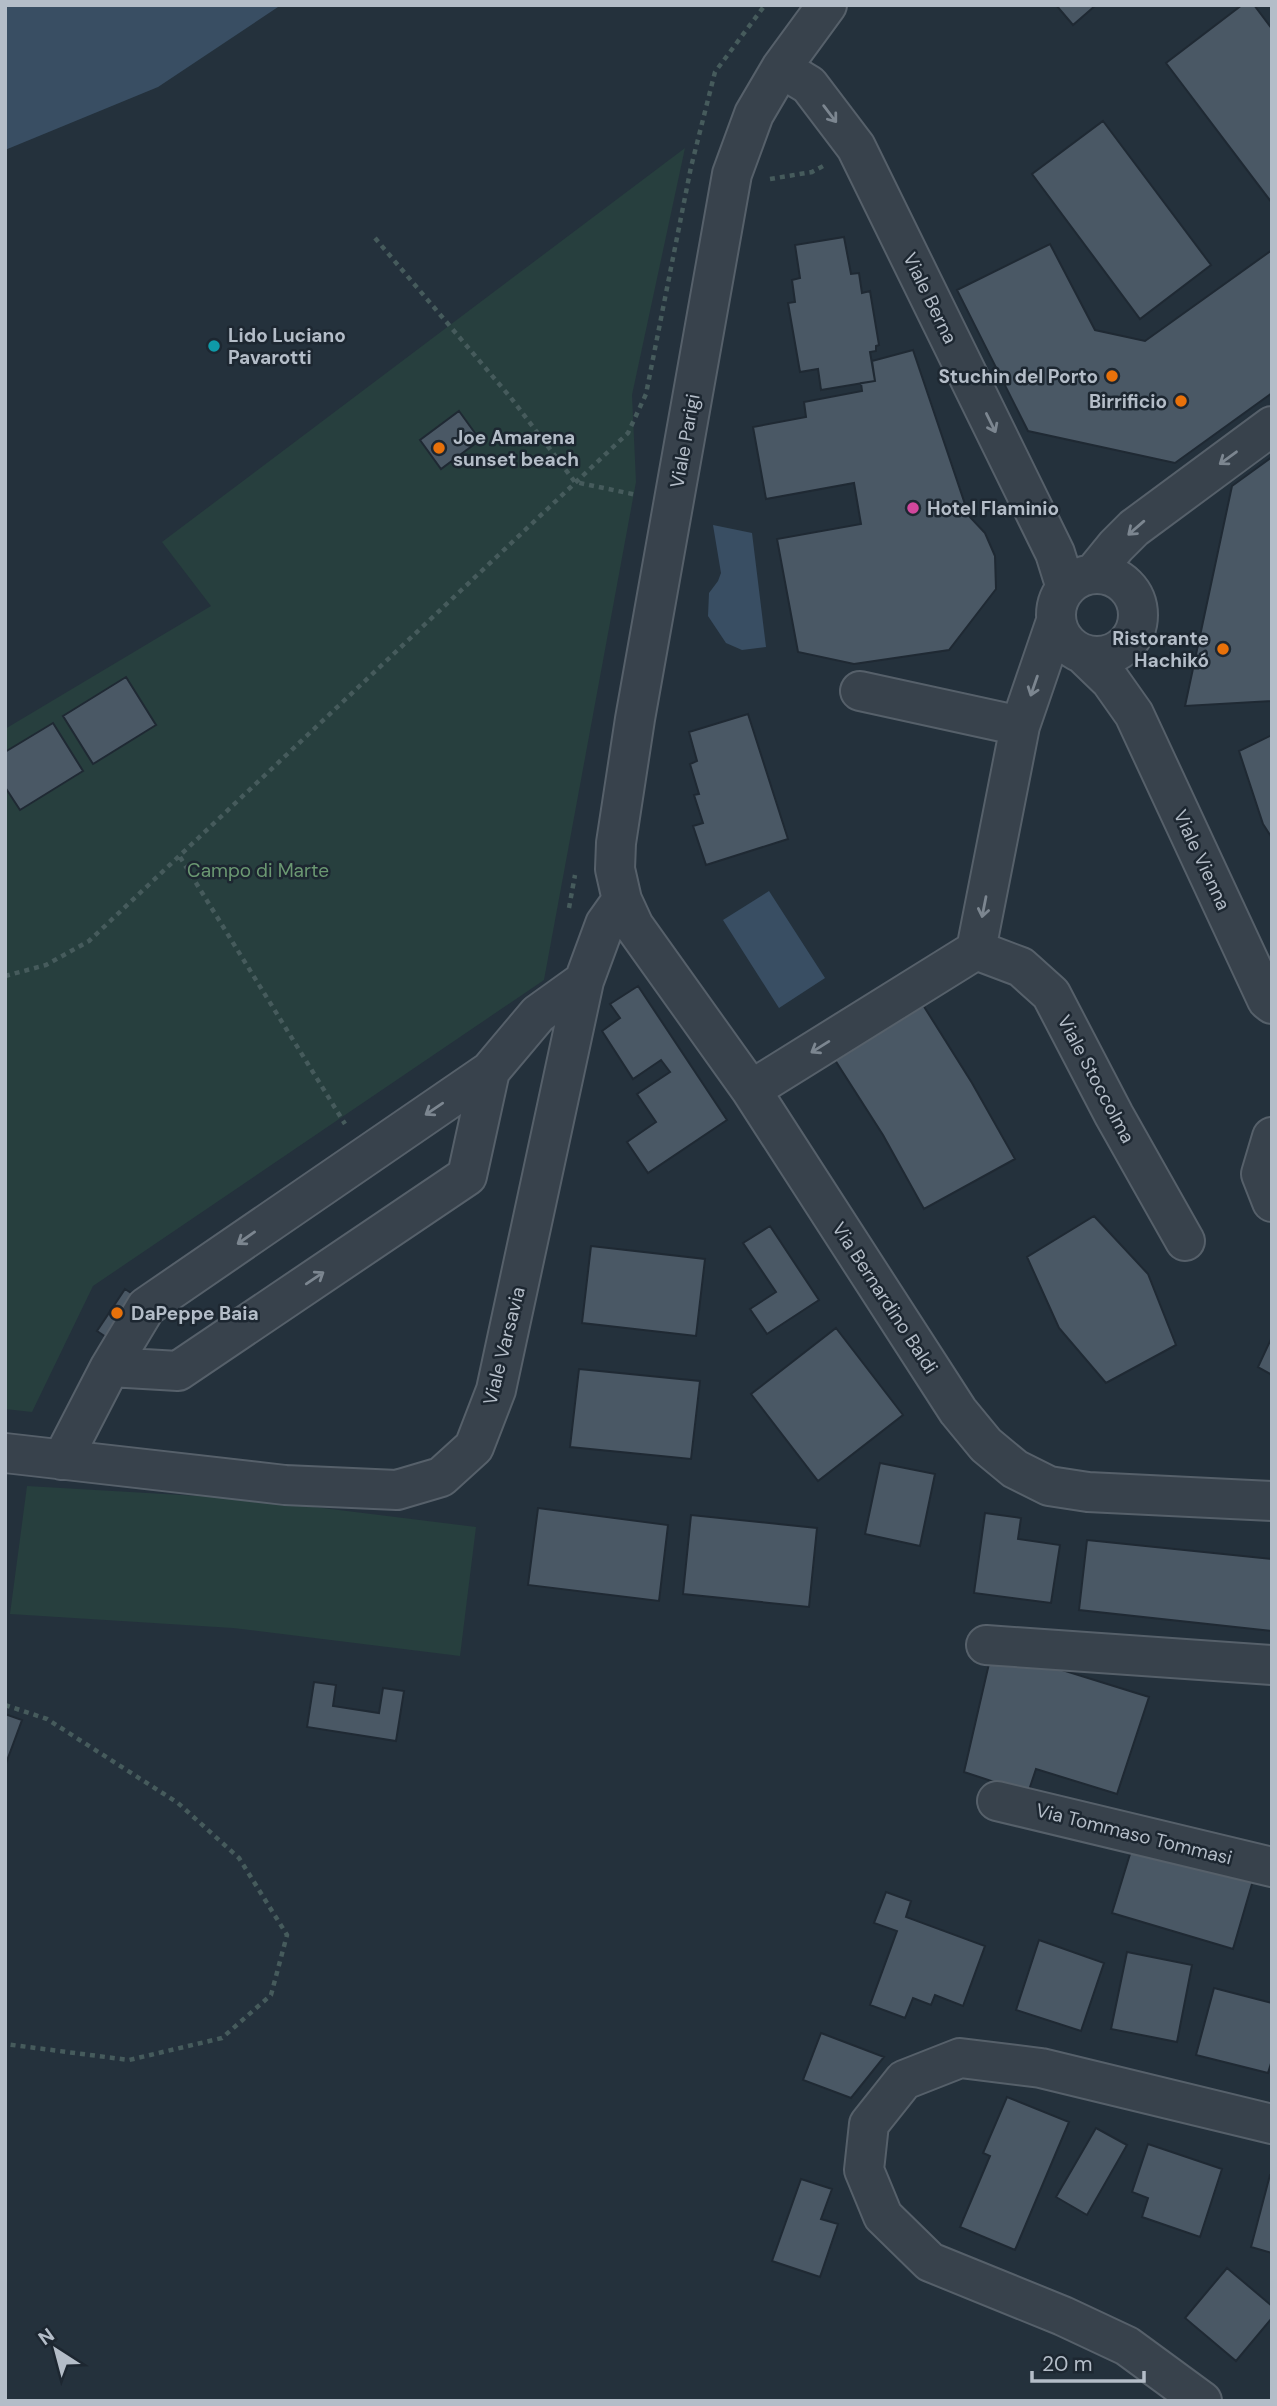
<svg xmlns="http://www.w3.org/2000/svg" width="1277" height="2406" font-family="'DM Sans',sans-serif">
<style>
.green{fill:#273f3e}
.water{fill:#394e63}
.building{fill:#4a5865;stroke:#1f2933;stroke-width:2}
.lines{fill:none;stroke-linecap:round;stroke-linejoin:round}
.minor-casing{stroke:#56606a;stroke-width:42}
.path{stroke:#465b5c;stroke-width:4.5;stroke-dasharray:5 5;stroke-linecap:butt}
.minor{stroke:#38424c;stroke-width:38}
.oneway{stroke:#7c8690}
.culture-dot{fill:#0f9aa8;stroke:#1d2731;stroke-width:2.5}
.food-dot{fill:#e8710a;stroke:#1d2731;stroke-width:2.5}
.hotel-dot{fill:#d1479c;stroke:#1d2731;stroke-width:2.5}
.labels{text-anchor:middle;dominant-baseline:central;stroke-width:5;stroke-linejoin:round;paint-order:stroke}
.street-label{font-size:19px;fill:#b4bdc8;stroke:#1d2731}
.poi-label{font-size:19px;font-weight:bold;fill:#b4bdc8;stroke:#1d2731;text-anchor:start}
.park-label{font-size:19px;fill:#6b9872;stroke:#1d2731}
</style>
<rect width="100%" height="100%" fill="#24313c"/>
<path class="green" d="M 685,148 L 632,395 L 636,482 L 544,980 L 93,1286 L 32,1412 L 5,1409 L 5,729 L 211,606 L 162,542 Z
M 27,1486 L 250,1499 L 476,1527 L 460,1656 L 233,1628 L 10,1614 Z"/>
<path class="water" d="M 5,5 L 281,5 L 158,87 L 5,150 Z
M 713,525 L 752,533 L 766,647 L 742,650 L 726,643 L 708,616 L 709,593 L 718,581 L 721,573 Z
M 769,891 L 825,978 L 779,1008 L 723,920 Z"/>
<path class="building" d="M 1056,5 L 1096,5 L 1073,25 Z
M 1242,5 L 1254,5 L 1272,29 L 1272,203 L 1166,63 Z
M 1103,121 L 1211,265 L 1140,319 L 1032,174 Z
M 844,237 L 851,274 L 859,273 L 862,293 L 870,291 L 879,345 L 876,346 L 876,351 L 870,352 L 875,381 L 821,390 L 818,369 L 800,372 L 788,303 L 795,302 L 792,280 L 800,278 L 795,245 Z
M 1050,244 L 1095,330 L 1145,341 L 1272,250 L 1272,393 L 1175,463 L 1028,431 L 957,290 Z
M 913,350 L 969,516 L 985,533 L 995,556 L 996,589 L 949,650 L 854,664 L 798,652 L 777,539 L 861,524 L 854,483 L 766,499 L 753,427 L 806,417 L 804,402 L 862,391 L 861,383 L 875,381 L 872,361 Z
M 459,411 L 480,440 L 441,469 L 420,440 Z
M 1272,457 L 1272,701 L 1185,706 L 1232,486 Z
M 126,677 L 156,725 L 93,764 L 63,716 Z
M 748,714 L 788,839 L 706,865 L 693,826 L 703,823 L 694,795 L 699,794 L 690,764 L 697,761 L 689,732 Z
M 53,723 L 83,771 L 20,810 L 5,787 L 5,752 Z
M 1272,735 L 1272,838 L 1263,824 L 1239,751 Z
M 638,986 L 727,1120 L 648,1173 L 627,1142 L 656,1122 L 637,1094 L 670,1072 L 661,1060 L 633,1079 L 602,1031 L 620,1018 L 610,1004 Z
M 923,1005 L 972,1083 L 1015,1159 L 924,1209 L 883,1135 L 835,1060 Z
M 1094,1216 L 1148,1274 L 1176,1345 L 1106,1383 L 1059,1328 L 1027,1257 Z
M 770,1226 L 819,1300 L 767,1334 L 750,1309 L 776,1292 L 743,1243 Z
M 591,1246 L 705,1259 L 696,1336 L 582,1323 Z
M 125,1289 L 137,1297 L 109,1339 L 97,1331 Z
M 836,1328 L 903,1415 L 818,1481 L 751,1394 Z
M 1272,1337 L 1272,1375 L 1258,1367 Z
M 579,1369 L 700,1381 L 691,1459 L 570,1447 Z
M 880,1463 L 935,1474 L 920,1546 L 865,1534 Z
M 538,1508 L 668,1525 L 659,1601 L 528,1585 Z
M 985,1513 L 1021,1518 L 1018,1539 L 1060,1545 L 1051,1603 L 974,1593 Z
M 691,1515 L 817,1528 L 809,1607 L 683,1594 Z
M 1087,1540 L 1272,1559 L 1272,1631 L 1079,1610 Z
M 991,1655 L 1059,1669 L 1149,1697 L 1117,1794 L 1036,1769 L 1028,1793 L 964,1772 Z
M 314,1682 L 336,1685 L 333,1706 L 379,1713 L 383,1688 L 404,1691 L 396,1741 L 307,1727 Z
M 5,1714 L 22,1720 L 5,1766 Z
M 1134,1841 L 1254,1877 L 1233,1949 L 1112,1913 Z
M 886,1892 L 911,1901 L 906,1917 L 985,1946 L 963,2006 L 935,1995 L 931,2005 L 913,1998 L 905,2018 L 870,2005 L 897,1931 L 874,1923 Z
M 1039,1940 L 1104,1963 L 1081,2031 L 1016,2010 Z
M 1127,1952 L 1192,1965 L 1177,2042 L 1111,2029 Z
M 1214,1988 L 1272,2003 L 1272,2060 L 1268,2073 L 1196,2055 Z
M 821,2033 L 884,2057 L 851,2098 L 803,2080 Z
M 1007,2097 L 1069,2122 L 1015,2250 L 960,2227 L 990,2156 L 983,2153 Z
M 1096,2128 L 1127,2145 L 1087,2215 L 1056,2197 Z
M 1148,2144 L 1222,2169 L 1200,2237 L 1142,2217 L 1148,2198 L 1132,2192 Z
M 1270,2175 L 1272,2175 L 1272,2253 L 1251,2247 Z
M 801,2179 L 832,2189 L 821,2219 L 838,2224 L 820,2277 L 772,2261 Z
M 1227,2268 L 1272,2306 L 1272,2318 L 1236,2361 L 1185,2318 Z"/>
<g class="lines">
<g class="minor-casing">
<path id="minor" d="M 827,5 L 781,68 L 754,114 L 732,174 L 635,719 L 616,843 L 615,869 L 622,900 L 634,926 L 751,1090 L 958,1411 L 986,1445 L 1015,1469 L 1049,1486 L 1088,1492 L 1272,1501
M 781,68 L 809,85 L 856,147 L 1055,553 L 1066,588
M 1094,573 L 1116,546 L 1134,528 L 1272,426
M1056 615a41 41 0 1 1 82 0a41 41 0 1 1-82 0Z
M 1083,654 L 1110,680 L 1134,714 L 1267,1000 L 1272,1004
M 860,691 L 1020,726
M 976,950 L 1021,967 L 1051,994 L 1114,1115 L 1185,1241
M 490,1071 L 467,1176 L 178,1371 L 110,1367 L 146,1307 L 490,1071 L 538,1014 L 584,981
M 751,1090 L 976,950 L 1020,726 L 1056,621
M 1272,1137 L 1261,1174 L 1272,1202
M 5,1453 L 285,1485 L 397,1490 L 441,1477 L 474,1447 L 496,1390 L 584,981 L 605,924 L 622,900
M 62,1460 L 110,1367
M 986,1645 L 1272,1665
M 997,1801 L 1272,1867
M 1202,2401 L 1127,2346 L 1063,2316 L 930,2262 L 883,2216 L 864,2170 L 869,2124 L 904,2080 L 960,2058 L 1041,2068 L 1272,2124"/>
</g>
<path class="path" d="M 770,179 L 812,172 L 825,165
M 375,238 L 511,398 L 575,482 L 637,495
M 180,857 L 345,1124
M 569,908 L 575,875
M 5,976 L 46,965 L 89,941 L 628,433 L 646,394 L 691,167 L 715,72 L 765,5
M 5,1705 L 47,1719 L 178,1803 L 239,1858 L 287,1935 L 271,1995 L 222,2038 L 129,2060 L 5,2044"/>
<use href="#minor" class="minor"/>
</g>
<defs><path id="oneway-shaft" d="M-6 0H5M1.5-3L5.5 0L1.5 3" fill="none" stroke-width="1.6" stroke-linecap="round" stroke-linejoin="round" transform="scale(1.75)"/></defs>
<g class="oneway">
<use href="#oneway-shaft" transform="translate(830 114) rotate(53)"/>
<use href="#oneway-shaft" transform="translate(991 423) rotate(64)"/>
<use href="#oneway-shaft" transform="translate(1228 458) rotate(144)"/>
<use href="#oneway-shaft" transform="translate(1136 528) rotate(139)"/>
<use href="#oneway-shaft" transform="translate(1034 686) rotate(109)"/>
<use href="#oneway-shaft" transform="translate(984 907) rotate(101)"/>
<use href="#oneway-shaft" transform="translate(820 1047) rotate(148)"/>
<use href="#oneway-shaft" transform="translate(434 1109) rotate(146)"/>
<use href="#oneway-shaft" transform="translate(246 1238) rotate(145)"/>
<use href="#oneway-shaft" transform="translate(315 1278) rotate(-34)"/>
</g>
<circle class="culture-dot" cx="214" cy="346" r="7"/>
<g class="food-dot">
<circle cx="1112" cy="376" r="7"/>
<circle cx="1181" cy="401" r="7"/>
<circle cx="439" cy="448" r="7"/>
<circle cx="1223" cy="649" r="7"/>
<circle cx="117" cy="1313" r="7"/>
</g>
<circle class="hotel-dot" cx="913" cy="508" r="7"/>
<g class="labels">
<g class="street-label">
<text transform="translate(930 298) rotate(64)">Viale Berna</text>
<text transform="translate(685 441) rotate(-80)">Viale Parigi</text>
<text transform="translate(1202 860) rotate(65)">Viale Vienna</text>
<text transform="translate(1096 1079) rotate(62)">Viale Stoccolma</text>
<text transform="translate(885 1298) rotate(57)">Via Bernardino Baldi</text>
<text transform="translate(504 1346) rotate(-76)">Viale Varsavia</text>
<text transform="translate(1134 1834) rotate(14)">Via Tommaso Tommasi</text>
</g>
<g class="poi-label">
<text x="228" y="335">Lido Luciano<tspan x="228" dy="22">Pavarotti</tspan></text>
<text x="1098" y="376" text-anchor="end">Stuchin del Porto</text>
<text x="1167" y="401" text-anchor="end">Birrificio</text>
<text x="453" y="437">Joe Amarena<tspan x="453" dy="22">sunset beach</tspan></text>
<text x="927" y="508">Hotel Flaminio</text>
<text x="1209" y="638" text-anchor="end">Ristorante<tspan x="1209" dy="22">Hachikó</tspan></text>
<text x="131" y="1313">DaPeppe Baia</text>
</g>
<g class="park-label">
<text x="258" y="870">Campo di Marte</text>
</g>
</g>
<rect width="1277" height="2406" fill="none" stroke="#b4bdc8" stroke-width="14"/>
<g transform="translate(56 2350) rotate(324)" stroke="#1d2731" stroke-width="5" paint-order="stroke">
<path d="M0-5L12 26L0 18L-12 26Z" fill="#b4bdc8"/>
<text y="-10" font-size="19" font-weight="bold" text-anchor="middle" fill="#b4bdc8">N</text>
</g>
<path d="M1032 2371v10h112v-10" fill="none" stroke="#b4bdc8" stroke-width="3.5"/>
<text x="1042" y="2371" font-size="21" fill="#b4bdc8" stroke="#1d2731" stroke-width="5" paint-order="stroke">20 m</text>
</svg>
